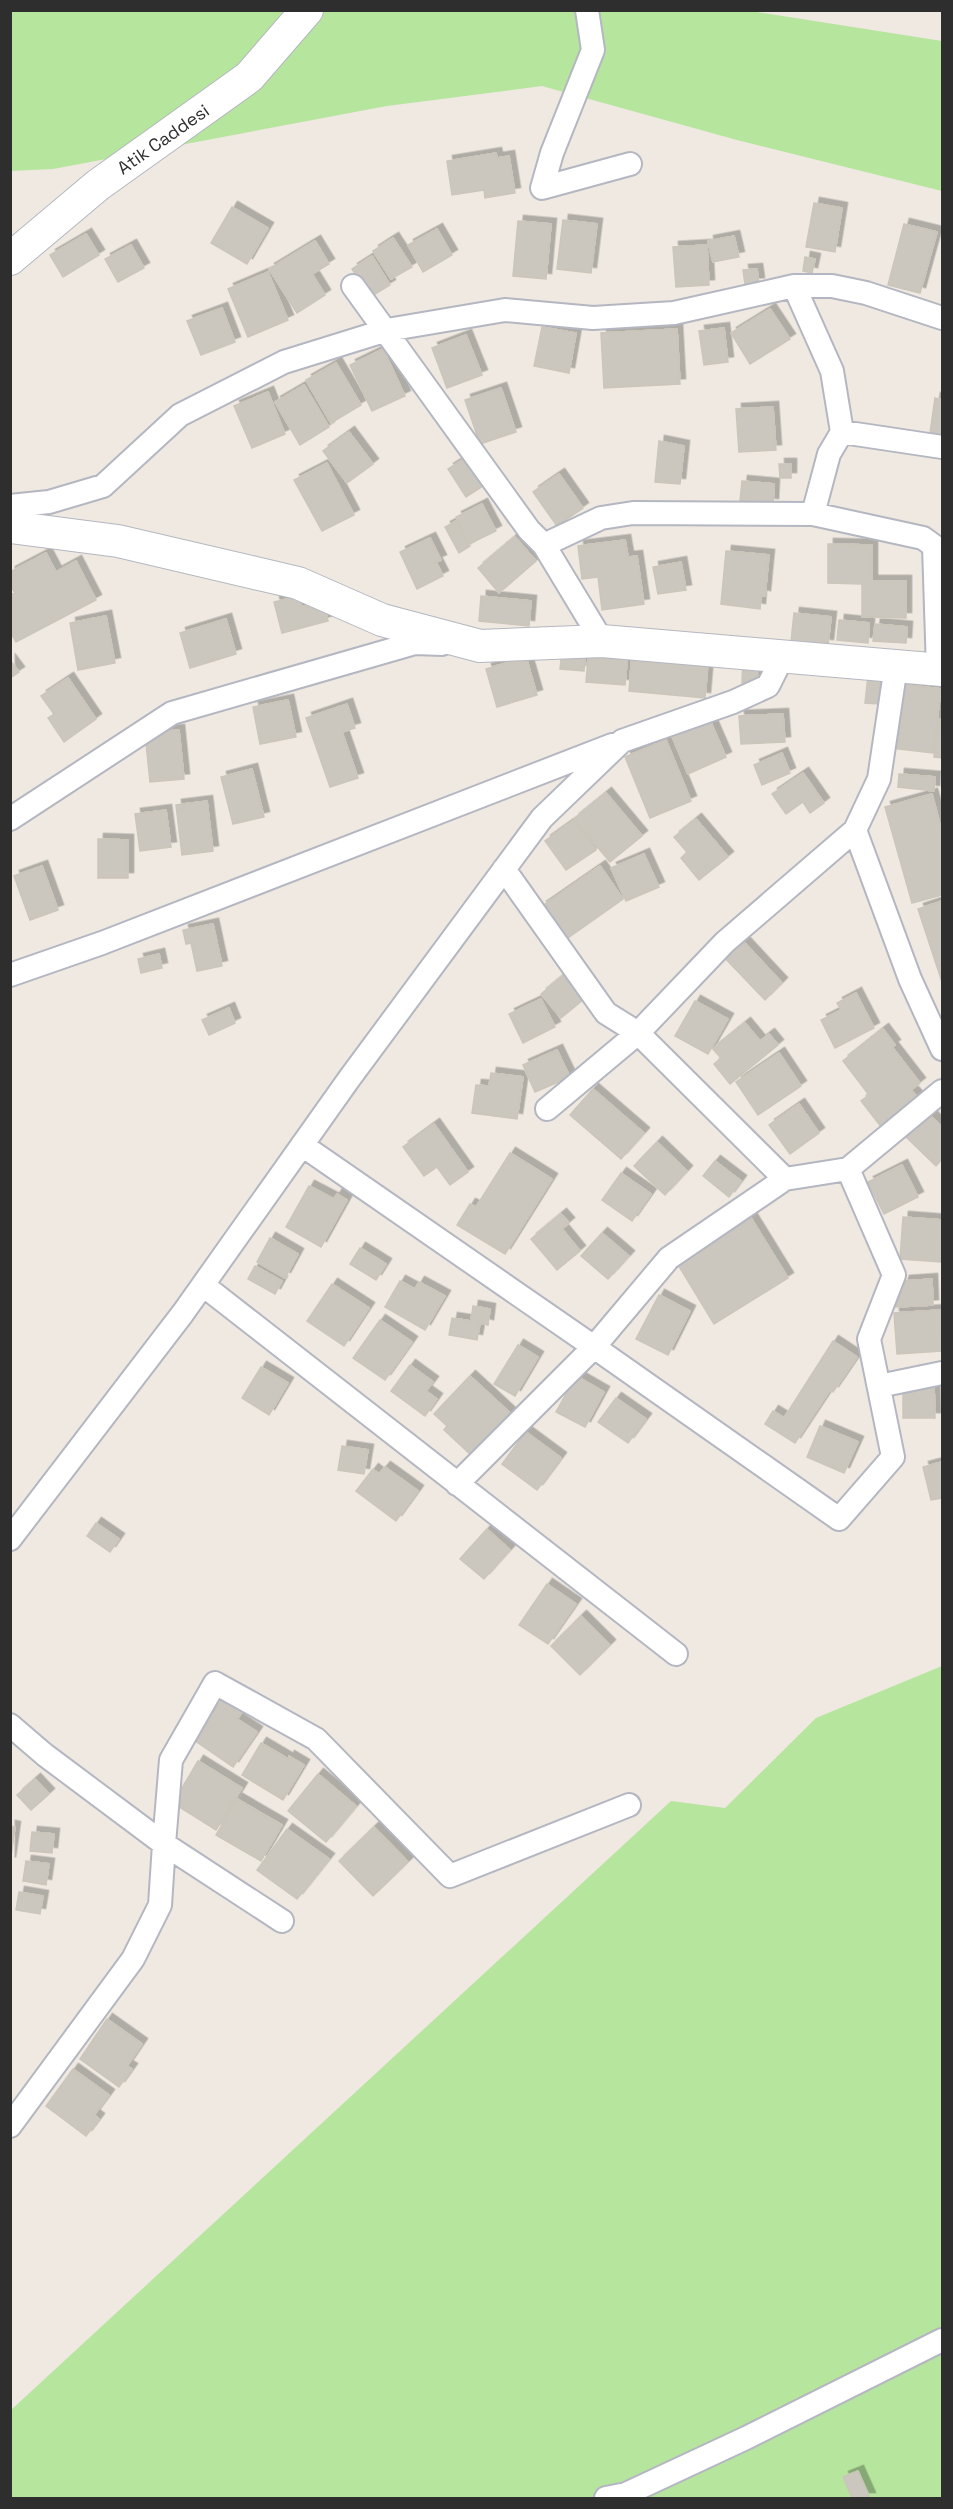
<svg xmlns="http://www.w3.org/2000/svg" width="953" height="2509" font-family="'Space Grotesk',sans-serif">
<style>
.green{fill:#b6e59e}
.building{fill:#cbc7bf;stroke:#cbc5ba;stroke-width:1.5;filter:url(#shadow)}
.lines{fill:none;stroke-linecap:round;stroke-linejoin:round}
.street-casing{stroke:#b4b7c1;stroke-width:26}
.secondary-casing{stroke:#b4b7c1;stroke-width:34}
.street{stroke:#fff;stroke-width:22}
.secondary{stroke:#fff;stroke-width:32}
.labels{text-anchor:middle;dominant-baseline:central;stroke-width:5;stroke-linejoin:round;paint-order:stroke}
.street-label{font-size:18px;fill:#2e2e2e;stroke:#fff}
</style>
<defs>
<filter id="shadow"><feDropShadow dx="5.5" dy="-5.5" stdDeviation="0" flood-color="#0004"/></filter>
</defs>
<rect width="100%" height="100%" fill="#efe9e1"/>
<path class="green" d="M 744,10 L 942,41 L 942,191 L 737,140 L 542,86 L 387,106 L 53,169 L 11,171 L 11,11 Z
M 942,1666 L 942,2498 L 11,2498 L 11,2410 L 671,1801 L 725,1808 L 816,1718 Z"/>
<path class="building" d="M 496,153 L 497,158 L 509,156 L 515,193 L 485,198 L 484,190 L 452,195 L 447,161 Z
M 814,203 L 842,208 L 835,252 L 806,247 Z
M 232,207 L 268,228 L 247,264 L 211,243 Z
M 563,220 L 597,224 L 591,273 L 557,269 Z
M 518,221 L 551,224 L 546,279 L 513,276 Z
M 904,224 L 937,232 L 920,293 L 888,285 Z
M 437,229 L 452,255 L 423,272 L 408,245 Z
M 86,234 L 99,255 L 63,277 L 50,255 Z
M 734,236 L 739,257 L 713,262 L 708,241 Z
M 393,238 L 412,267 L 391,279 L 373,251 Z
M 315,241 L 329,264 L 312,274 L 325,295 L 297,313 L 269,269 Z
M 131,245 L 144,268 L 118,282 L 105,259 Z
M 707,245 L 709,285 L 676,287 L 673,247 Z
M 372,256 L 390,285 L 370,297 L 352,269 Z
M 805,257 L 815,259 L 812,273 L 803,271 Z
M 757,269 L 759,283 L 745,284 L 743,270 Z
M 268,272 L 288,320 L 248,337 L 228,289 Z
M 222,308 L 235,342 L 201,355 L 187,321 Z
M 770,309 L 790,339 L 750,364 L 731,333 Z
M 542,327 L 576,333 L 569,373 L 534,366 Z
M 724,328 L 728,362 L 704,365 L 699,331 Z
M 677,329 L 680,384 L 604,388 L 601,333 Z
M 466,335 L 482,375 L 447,388 L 432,348 Z
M 383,349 L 405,396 L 372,411 L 350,365 Z
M 336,363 L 361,405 L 331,423 L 306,380 Z
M 304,385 L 329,427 L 300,445 L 275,402 Z
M 501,388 L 516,432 L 480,444 L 465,400 Z
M 268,392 L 285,434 L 252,448 L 234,406 Z
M 935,398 L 942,400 L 942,442 L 929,440 Z
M 773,407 L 776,450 L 739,452 L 736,409 Z
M 349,432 L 373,464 L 347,483 L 323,451 Z
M 659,441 L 684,446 L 680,484 L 655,482 Z
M 467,457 L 486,484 L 466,497 L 448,469 Z
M 327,463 L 354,515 L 322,531 L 294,480 Z
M 779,464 L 791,464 L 791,478 L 780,478 Z
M 559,474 L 583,508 L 557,526 L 533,492 Z
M 742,481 L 774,484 L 773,504 L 740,501 Z
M 482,504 L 496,531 L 469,544 L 456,517 Z
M 456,521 L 470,546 L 459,553 L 445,527 Z
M 515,537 L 536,561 L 499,593 L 478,568 Z
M 430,538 L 441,560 L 436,562 L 443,576 L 417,589 L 400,552 Z
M 625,540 L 628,557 L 637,556 L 644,604 L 602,610 L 598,577 L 582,579 L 578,546 Z
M 828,544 L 872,545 L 872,581 L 906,581 L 906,618 L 862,617 L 862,584 L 828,583 Z
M 726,551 L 769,555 L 765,596 L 761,595 L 760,609 L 721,604 Z
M 46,553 L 56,572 L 76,561 L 96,600 L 16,642 L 10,631 L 10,595 L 15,593 L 10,585 L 10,572 Z
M 681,562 L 686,590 L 658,594 L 653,567 Z
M 299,596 L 301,607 L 323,601 L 328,621 L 282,633 L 274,602 Z
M 481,596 L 531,601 L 529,626 L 479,621 Z
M 794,613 L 831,617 L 828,645 L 791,642 Z
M 106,616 L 115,663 L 78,670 L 70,623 Z
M 226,619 L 236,654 L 190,668 L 180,633 Z
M 839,620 L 869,623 L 868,643 L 837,640 Z
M 875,624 L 907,627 L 906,643 L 873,641 Z
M 589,646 L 628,649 L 625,685 L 586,682 Z
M 562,651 L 585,653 L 584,671 L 560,669 Z
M 632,655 L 708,662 L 705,698 L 629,691 Z
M 526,657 L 537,695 L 497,707 L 486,669 Z
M 743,657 L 758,657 L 757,683 L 742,683 Z
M 10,660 L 19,672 L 10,678 Z
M 868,676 L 883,678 L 880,704 L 865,703 Z
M 68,678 L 96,719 L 64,742 L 48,718 L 54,714 L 41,696 Z
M 899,684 L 941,689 L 933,753 L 891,748 Z
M 288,700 L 296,737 L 260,744 L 253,707 Z
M 347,704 L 355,728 L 342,732 L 358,778 L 330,787 L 306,718 Z
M 783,714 L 785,742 L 741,744 L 739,716 Z
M 709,718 L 726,757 L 688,774 L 671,734 Z
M 938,719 L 942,720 L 942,758 L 934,757 Z
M 179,730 L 184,779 L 150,782 L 145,733 Z
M 666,740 L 691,801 L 650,818 L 625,757 Z
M 782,753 L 790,773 L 762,785 L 754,765 Z
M 252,769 L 264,817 L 233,824 L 221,777 Z
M 803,773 L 824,803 L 810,813 L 803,802 L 786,814 L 772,794 Z
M 899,774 L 935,777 L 934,791 L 898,787 Z
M 606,793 L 642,836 L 610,862 L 574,819 Z
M 932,794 L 942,832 L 942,895 L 912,903 L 885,807 Z
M 207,801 L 213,851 L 182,855 L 176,805 Z
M 166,810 L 171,847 L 140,851 L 135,814 Z
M 696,819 L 728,857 L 699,880 L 681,858 L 687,852 L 674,837 Z
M 574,820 L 596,850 L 566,870 L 545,841 Z
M 98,839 L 128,840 L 128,878 L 98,878 Z
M 644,854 L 659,887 L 626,901 L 611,868 Z
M 42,866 L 58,910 L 30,920 L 14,876 Z
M 600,866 L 623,899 L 565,940 L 541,907 Z
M 942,901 L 942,982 L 918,909 Z
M 213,924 L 222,966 L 197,971 L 191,943 L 186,944 L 183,930 Z
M 740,938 L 782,983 L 765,1000 L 722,955 Z
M 159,954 L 162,968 L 141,973 L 138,959 Z
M 569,971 L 589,995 L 561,1018 L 541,994 Z
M 856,993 L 874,1028 L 835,1048 L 821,1020 L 841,1010 L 837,1003 Z
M 541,999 L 555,1027 L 523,1043 L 509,1014 Z
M 695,1001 L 728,1019 L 708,1054 L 675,1036 Z
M 229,1008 L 235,1023 L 209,1035 L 202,1020 Z
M 745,1023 L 760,1041 L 769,1034 L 778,1045 L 730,1084 L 714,1064 L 721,1058 L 713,1049 Z
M 883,1029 L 895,1045 L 892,1047 L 920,1083 L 911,1090 L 919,1099 L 882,1128 L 861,1101 L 869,1095 L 843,1061 Z
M 557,1050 L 570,1077 L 535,1092 L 523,1065 Z
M 779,1053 L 801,1086 L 758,1115 L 736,1082 Z
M 491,1073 L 523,1077 L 517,1119 L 472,1113 L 476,1085 L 489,1086 Z
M 593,1089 L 644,1133 L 621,1159 L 570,1115 Z
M 799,1104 L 819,1133 L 790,1154 L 769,1125 Z
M 927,1112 L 942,1127 L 942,1159 L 936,1166 L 904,1135 Z
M 434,1124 L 468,1172 L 450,1185 L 437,1167 L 424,1176 L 403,1147 Z
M 657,1142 L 687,1171 L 665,1195 L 634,1166 Z
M 510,1153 L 552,1179 L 505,1254 L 457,1225 L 470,1204 L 476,1207 Z
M 715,1161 L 741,1181 L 729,1197 L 703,1176 Z
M 902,1165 L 918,1197 L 884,1214 L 868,1182 Z
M 621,1173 L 651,1194 L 632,1221 L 602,1200 Z
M 309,1186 L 334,1199 L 337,1194 L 347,1200 L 321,1247 L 286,1227 Z
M 561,1214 L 569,1223 L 562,1229 L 580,1251 L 557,1270 L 531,1239 Z
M 903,1217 L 942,1220 L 941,1262 L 900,1259 Z
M 751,1218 L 788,1278 L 714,1324 L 677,1263 Z
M 602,1233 L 629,1256 L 608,1279 L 581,1256 Z
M 270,1238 L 298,1254 L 285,1278 L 257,1262 Z
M 360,1248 L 386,1264 L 376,1280 L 350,1264 Z
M 255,1266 L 282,1281 L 275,1294 L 248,1279 Z
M 932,1279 L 933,1305 L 896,1307 L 904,1281 Z
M 400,1281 L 415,1289 L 419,1282 L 445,1296 L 425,1330 L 385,1307 Z
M 332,1284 L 369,1308 L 344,1346 L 307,1321 Z
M 659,1295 L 690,1311 L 668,1355 L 636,1339 Z
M 473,1306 L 490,1309 L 488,1325 L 480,1323 L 477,1340 L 449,1335 L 452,1318 L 471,1321 Z
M 941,1310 L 942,1351 L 897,1354 L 894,1313 Z
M 380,1320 L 412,1342 L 385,1380 L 353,1358 Z
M 833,1341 L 857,1357 L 833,1392 L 830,1390 L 795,1443 L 765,1424 L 773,1411 L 784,1418 Z
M 518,1345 L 538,1357 L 515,1396 L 494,1384 Z
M 410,1365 L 433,1382 L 426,1391 L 437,1399 L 425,1416 L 391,1391 Z
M 261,1367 L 288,1383 L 269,1415 L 242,1398 Z
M 470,1376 L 510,1413 L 471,1455 L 444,1430 L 447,1426 L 434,1414 Z
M 576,1376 L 604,1392 L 585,1427 L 556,1412 Z
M 903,1384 L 934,1384 L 935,1418 L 903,1418 Z
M 616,1398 L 646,1419 L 628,1443 L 598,1422 Z
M 820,1426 L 858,1442 L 844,1473 L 807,1457 Z
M 526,1432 L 561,1458 L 537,1490 L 502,1464 Z
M 342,1446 L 368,1450 L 364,1474 L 338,1470 Z
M 942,1462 L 942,1498 L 931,1500 L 923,1467 Z
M 385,1467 L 418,1491 L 396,1521 L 356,1491 L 373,1469 L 379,1474 Z
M 96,1523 L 119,1539 L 110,1552 L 87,1536 Z
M 487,1529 L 510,1550 L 484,1579 L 460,1559 Z
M 547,1584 L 576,1604 L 548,1644 L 519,1625 Z
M 581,1616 L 610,1645 L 580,1675 L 551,1646 Z
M 223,1698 L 243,1711 L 237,1719 L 257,1732 L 233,1767 L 194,1740 Z
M 261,1743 L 288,1759 L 289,1756 L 304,1765 L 283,1800 L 242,1775 Z
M 198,1761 L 242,1788 L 216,1830 L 173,1803 Z
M 318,1774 L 356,1806 L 326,1842 L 288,1811 Z
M 35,1779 L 49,1794 L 31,1810 L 17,1795 Z
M 237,1799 L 282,1825 L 261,1861 L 216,1835 Z
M 10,1826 L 15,1827 L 10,1863 Z
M 374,1827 L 408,1862 L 373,1896 L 339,1861 Z
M 287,1829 L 329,1859 L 297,1899 L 257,1870 Z
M 32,1832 L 54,1834 L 52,1853 L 30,1851 Z
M 26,1861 L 49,1864 L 46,1885 L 23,1881 Z
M 19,1892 L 43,1896 L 40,1914 L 16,1910 Z
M 107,2019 L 142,2044 L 127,2066 L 132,2069 L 119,2087 L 80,2059 Z
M 73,2069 L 109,2095 L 94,2115 L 99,2119 L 86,2136 L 46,2106 Z
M 858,2471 L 870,2498 L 852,2498 L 843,2477 Z"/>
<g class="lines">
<g class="street-casing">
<path id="street" d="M 587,10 L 593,50 L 552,153 L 542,188 L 630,164
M 353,286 L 529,530 L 544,545 L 602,641
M 842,432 L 942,447
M 10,506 L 49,502 L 103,486 L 180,415 L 284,362 L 387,330 L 505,310 L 593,318 L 674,313 L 794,286
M 813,514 L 829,454 L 842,432 L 832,371 L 794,286 L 832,286 L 866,293 L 942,318
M 544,545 L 601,518 L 633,513 L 813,514 L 923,538 L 934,546 L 938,670
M 896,666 L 879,779 L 855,830 L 910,979 L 942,1049
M 10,819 L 172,713 L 415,643 L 442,644
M 10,975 L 102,943 L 612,745
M 547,1109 L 638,1033 L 725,942 L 855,830
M 302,1145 L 594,1347 L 839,1519 L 893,1457 L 869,1339 L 894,1275 L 848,1169 L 785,1179 L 638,1033 L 606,1013 L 504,869
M 848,1169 L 942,1091
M 203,1285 L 676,1654
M 879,1386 L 942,1373
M 457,1484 L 594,1347 L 669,1258 L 785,1179
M 10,1539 L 183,1313 L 349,1079 L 542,818 L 622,741 L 733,702 L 768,686 L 783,656
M 10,1725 L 45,1755 L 164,1844 L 160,1905 L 133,1959 L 10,2126
M 282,1921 L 164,1844 L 171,1760 L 215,1683 L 316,1739 L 450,1876 L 629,1805
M 606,2498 L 626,2494 L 746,2438 L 942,2340"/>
</g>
<g class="secondary-casing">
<path id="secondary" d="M 10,259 L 98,185 L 249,77 L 307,10
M 10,527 L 118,541 L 298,583 L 382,620 L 480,646 L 602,641 L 942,670"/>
</g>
<use href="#street" class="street"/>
<use href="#secondary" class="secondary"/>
</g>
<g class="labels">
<g class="street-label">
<text transform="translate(163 139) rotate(-35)">Atik Caddesi</text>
</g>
</g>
<rect width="953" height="2509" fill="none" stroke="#2e2e2e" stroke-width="24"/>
</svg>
